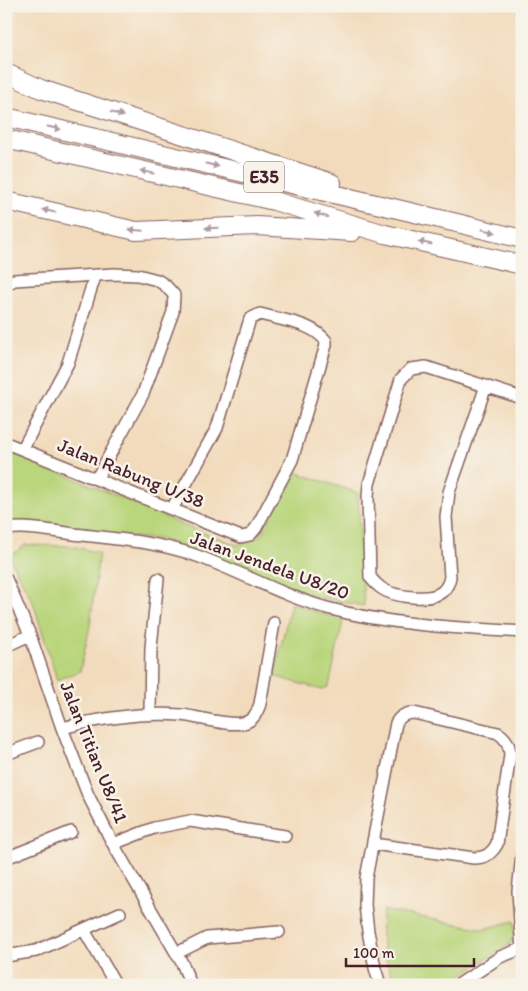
<svg xmlns="http://www.w3.org/2000/svg" width="528" height="991" font-family="Itim,sans-serif">
<style>
.green{fill:#b9d67c;stroke:#827a54}
.lines{fill:none;stroke-linecap:round;stroke-linejoin:round}
.minor-casing{stroke:#85615e;stroke-width:14}
.highway-casing{stroke:#85615e;stroke-width:20}
.minor{stroke:#fff;stroke-width:11}
.highway{stroke:#fff;stroke-width:18}
.oneway{fill:#ae9aa0}
.labels{text-anchor:middle;dominant-baseline:central;stroke-width:5;stroke-linejoin:round;paint-order:stroke}
.shield{fill:#f7f3e8;stroke:#7e5f64;stroke-width:1}
.shield-label{font-size:18px;font-weight:bold;fill:#4a1f2b}
.street-label{font-size:19px;fill:#4a1f2b;stroke:#f7f3e8}
</style>
<rect width="100%" height="100%" fill="#f7f3e8"/>
<filter id="ink" filterUnits="userSpaceOnUse"><feTurbulence type="fractalNoise" baseFrequency=".02" numOctaves="2"/><feDisplacementMap in="SourceGraphic" scale="10" xChannelSelector="R" yChannelSelector="G"/><feConvolveMatrix kernelMatrix="1 2 1 2 8 2 1 2 1" color-interpolation-filters="sRGB"/></filter>
<filter id="wash" filterUnits="userSpaceOnUse"><feTurbulence type="fractalNoise" baseFrequency=".0096" numOctaves="4" result="noise"/><feDisplacementMap in="SourceGraphic" scale="20" xChannelSelector="R" yChannelSelector="G"/><feGaussianBlur stdDeviation="1.12" result="paint"/><feColorMatrix in="noise" values="0 0 0 0 0 0 0 0 0 0 0 0 0 0 0 0 0 1.4 0 .05"/><feComposite in="paint" operator="in"/></filter>
<g filter="url(#wash)">
<rect width="100%" height="100%" fill="#f2dbbc"/>
<path class="green" d="M 6,450 L 141,506 L 182,525 L 238,545 L 263,534 L 292,471 L 358,493 L 364,606 L 318,597 L 159,539 L 123,537 L 33,522 L 6,523 Z
M 25,545 L 71,546 L 99,553 L 90,626 L 80,671 L 57,680 L 33,602 L 9,557 Z
M 291,603 L 343,621 L 329,686 L 322,690 L 274,676 Z
M 383,910 L 484,929 L 514,921 L 515,935 L 509,945 L 465,972 L 450,985 L 398,985 C 384,966 379,934 383,910 Z"/>
</g>
<g filter="url(#ink)">
<g class="lines">
<g class="minor-casing">
<path id="minor" d="M 6,285 L 14,280 L 114,274 L 138,275 L 157,280 L 165,285 L 174,295 L 173,312 L 143,394 L 97,478
M 486,386 L 449,492 L 446,517 L 450,577 C 449,583 447,587 443,591 C 431,602 393,597 381,588 C 377,585 373,581 370,577 L 368,496 L 369,484 L 401,379 L 411,369 L 426,367 L 522,398
M 6,443 L 241,537 L 250,535 L 256,528 L 292,460 L 326,345 L 326,341 C 312,323 285,321 264,315 L 260,314 L 250,319 L 217,428 L 172,509
M 23,448 L 68,363 L 95,276
M 6,529 C 28,526 52,531 74,534 C 117,539 160,542 200,557 C 243,573 283,596 327,608 C 389,625 457,628 522,632
M 6,579 L 30,635 L 62,728 L 88,795 L 113,844 L 182,963 L 191,985
M 6,646 L 30,635
M 150,713 L 151,647 L 158,579
M 62,728 C 102,718 141,712 181,715 C 200,717 225,726 243,723 C 253,721 257,713 260,704 L 274,623
M 6,754 L 38,742
M 113,844 L 154,828 L 190,821 L 285,836
M 373,844 L 474,858 C 486,858 492,853 497,844 L 510,755 C 510,745 506,738 498,733 L 414,713 C 405,713 400,716 396,723 L 366,878 L 365,905 L 368,931 L 375,968 L 380,985
M 522,855 L 518,891 L 522,951
M 6,858 L 71,832
M 84,930 L 116,985
M 177,953 L 207,938 L 279,932
M 6,956 L 36,951 L 120,913
M 458,985 L 500,957 L 521,949"/>
</g>
<g class="highway-casing">
<path id="highway" d="M 6,73 L 41,89 L 332,183
M 6,117 L 457,223 L 522,239
M 6,139 L 274,201 L 385,234 L 522,265
M 6,201 L 136,231 L 257,226 L 352,232"/>
</g>
<use href="#minor" class="minor"/>
<use href="#highway" class="highway"/>
</g>
<defs><path id="oneway-solid" d="M-6-.8H1V-3.2L6.5 0L1 3.2V.8H-6Z" transform="scale(1.25)"/></defs>
<g class="oneway">
<use href="#oneway-solid" transform="translate(117 114) rotate(18)"/>
<use href="#oneway-solid" transform="translate(54 128) rotate(13)"/>
<use href="#oneway-solid" transform="translate(212 165) rotate(13)"/>
<use href="#oneway-solid" transform="translate(147 172) rotate(-167)"/>
<use href="#oneway-solid" transform="translate(49 211) rotate(-167)"/>
<use href="#oneway-solid" transform="translate(321 215) rotate(-163)"/>
<use href="#oneway-solid" transform="translate(212 228) rotate(178)"/>
<use href="#oneway-solid" transform="translate(136 230) rotate(-175)"/>
<use href="#oneway-solid" transform="translate(489 231) rotate(14)"/>
<use href="#oneway-solid" transform="translate(425 243) rotate(-168)"/>
</g>
</g>
<g class="labels">
<rect class="shield" x="244" y="161.5" width="40" height="31" rx="4"/>
<g class="shield-label">
<text x="264" y="177">E35</text>
</g>
<g class="street-label">
<text transform="translate(131 473) rotate(22)">Jalan Rabung U/38</text>
<text transform="translate(270 565) rotate(20)">Jalan Jendela U8/20</text>
<text transform="translate(94 752) rotate(68)">Jalan Titian U8/41</text>
</g>
</g>
<rect width="528" height="991" fill="none" stroke="#f7f3e8" stroke-width="25"/>
<path d="M346 958v8h128v-8" fill="none" stroke="#4a1f2b" stroke-width="2.5"/>
<text x="353" y="958" font-size="15" fill="#4a1f2b" stroke="#f7f3e8" stroke-width="4" paint-order="stroke">100 m</text>
</svg>
